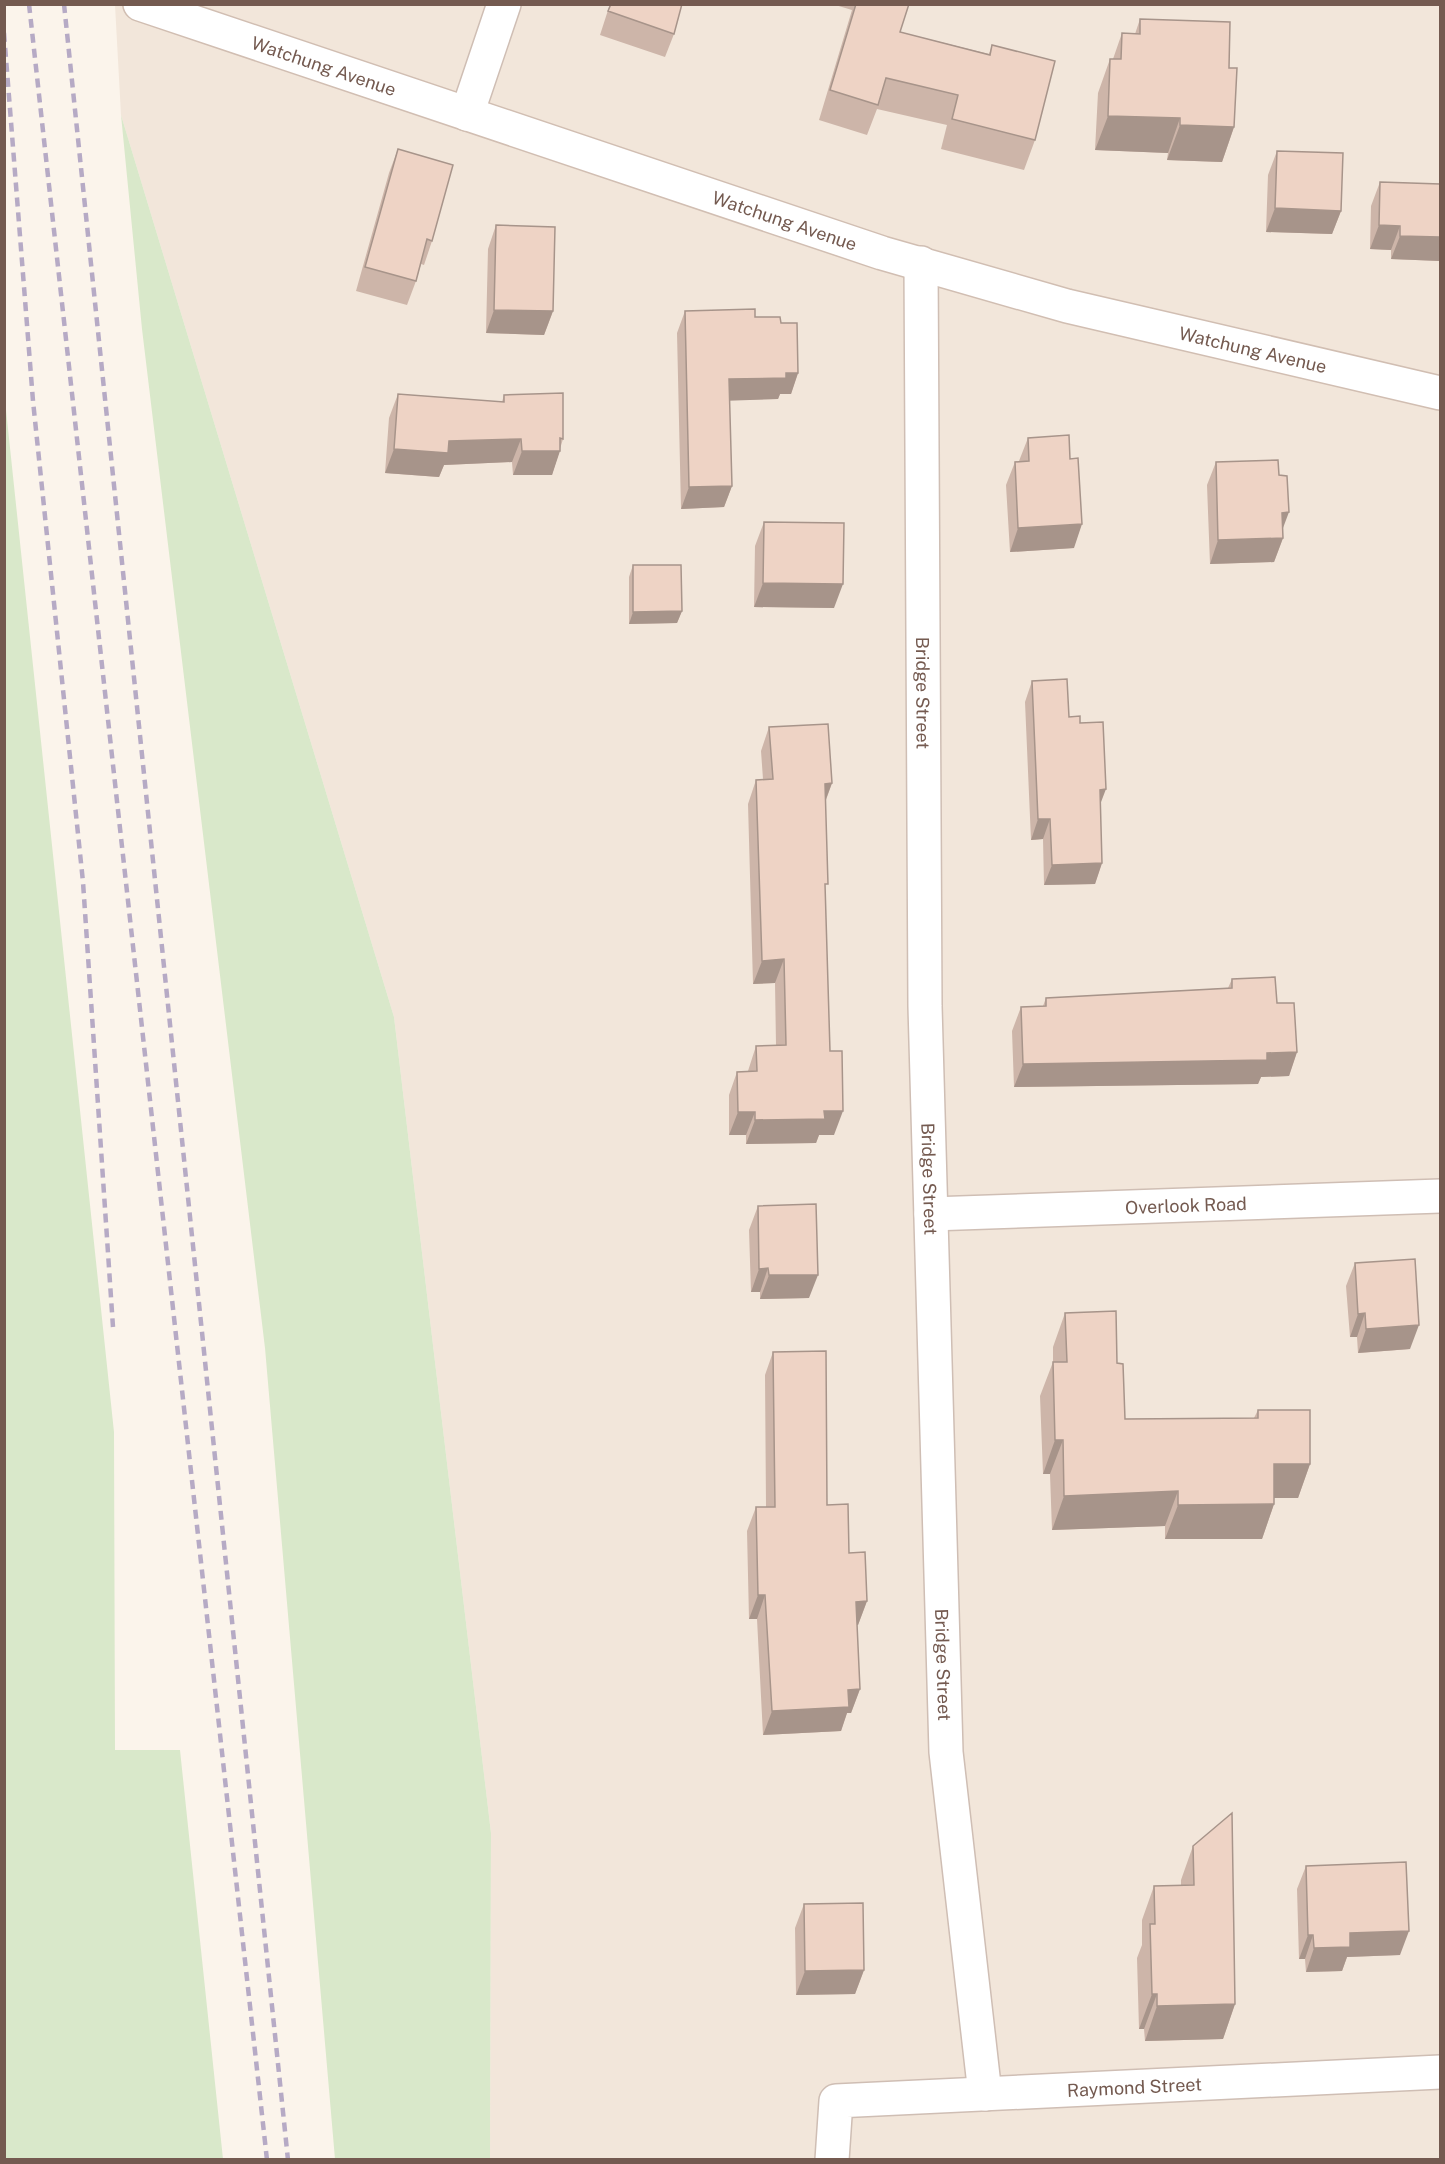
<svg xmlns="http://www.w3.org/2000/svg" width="1445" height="2164" font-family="'Public Sans',sans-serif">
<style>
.residential{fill:#f2e6da}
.green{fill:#d9e8ca}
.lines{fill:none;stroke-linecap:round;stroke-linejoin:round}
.minor-casing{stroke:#cfbeb4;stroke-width:36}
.secondary-casing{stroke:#d1beb2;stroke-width:36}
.minor{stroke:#fff;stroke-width:33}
.secondary{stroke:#fff;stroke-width:33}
.rail{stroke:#b6aac5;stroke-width:4.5;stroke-dasharray:9 6;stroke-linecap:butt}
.wall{fill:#cdb5a9}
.shaded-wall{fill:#a7948a}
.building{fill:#eed3c5;stroke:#a7948a;stroke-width:1.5}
.labels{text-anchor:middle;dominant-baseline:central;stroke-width:4.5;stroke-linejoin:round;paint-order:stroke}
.street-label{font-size:18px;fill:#745a50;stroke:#fef8f2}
</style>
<rect width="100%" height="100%" fill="#fbf4eb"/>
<path class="residential" d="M 115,5 L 1440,5 L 1440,2159 L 490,2159 L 491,1833 L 394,1017 L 121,115 Z"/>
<path class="green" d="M 121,115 L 394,1017 L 491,1833 L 490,2159 L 335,2159 L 265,1348 L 142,329 Z
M 4,391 L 114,1432 L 115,1750 L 180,1750 L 223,2159 L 5,2159 Z"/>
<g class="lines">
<g class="minor-casing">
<g id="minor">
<path d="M 467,114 L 504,4"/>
<path id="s1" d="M 921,263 L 925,1006 L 946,1752 L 985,2094"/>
<path id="s2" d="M 931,1214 L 1440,1196"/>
<path id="s3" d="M 832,2160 L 836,2101 L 1440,2072"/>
</g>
</g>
<g class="secondary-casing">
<g id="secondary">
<path id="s4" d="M 140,4 L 882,253 L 1067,306 L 1440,393"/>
</g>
</g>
<use href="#minor" class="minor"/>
<use href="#secondary" class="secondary"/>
<path class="rail" d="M 29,4 L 267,2160
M 64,4 L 288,2160
M 4,33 L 33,401 L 83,882 L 113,1327"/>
</g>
<path class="wall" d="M 610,4 L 682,4 L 674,34 L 665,57 L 600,35 Z
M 832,4 L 909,4 L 900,32 L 989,54 L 992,45 L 1035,140 L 1024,170 L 941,149 L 947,125 L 877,109 L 867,135 L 819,120 L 852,10 Z
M 1140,19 L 1229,68 L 1234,127 L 1222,162 L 1167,160 L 1168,153 L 1095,150 L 1098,93 L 1110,59 L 1113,59 L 1122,33 L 1135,34 Z
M 398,149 L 432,241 L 424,265 L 421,264 L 416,281 L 407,305 L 356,291 L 389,173 Z
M 1277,151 L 1341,211 L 1332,234 L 1266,232 L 1268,175 Z
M 1380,182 L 1440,184 L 1440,261 L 1391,259 L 1391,250 L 1370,249 L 1371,206 Z
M 496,225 L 553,311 L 544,335 L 486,333 L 488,249 Z
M 685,311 L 755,317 L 781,323 L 798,373 L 791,394 L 780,394 L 778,399 L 729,400 L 732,486 L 724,507 L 681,509 L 677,333 Z
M 398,394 L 502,402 L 504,395 L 563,439 L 552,475 L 513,475 L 512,462 L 444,465 L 439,477 L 385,473 L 389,418 Z
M 1028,438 L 1074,548 L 1010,552 L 1006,485 L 1015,462 L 1019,461 Z
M 1216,462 L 1279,475 L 1283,538 L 1274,562 L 1210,564 L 1207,485 Z
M 764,522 L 834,608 L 754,607 L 755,546 Z
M 633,565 L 682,611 L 677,623 L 629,624 L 629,577 Z
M 1032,681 L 1069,717 L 1080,723 L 1100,805 L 1102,863 L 1095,884 L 1044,885 L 1043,839 L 1031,840 L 1025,702 Z
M 769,727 L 832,783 L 826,800 L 825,891 L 830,1051 L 834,1135 L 819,1135 L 816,1143 L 746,1144 L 746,1135 L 729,1135 L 729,1095 L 737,1072 L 748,1071 L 756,1046 L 776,1045 L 775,983 L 753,984 L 748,804 L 756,780 L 763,779 L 761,751 Z
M 1232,979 L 1277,1003 L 1297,1052 L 1289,1076 L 1261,1077 L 1258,1084 L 1014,1087 L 1012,1031 L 1021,1007 L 1043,1006 L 1046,998 L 1228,988 Z
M 758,1206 L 809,1298 L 760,1299 L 760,1292 L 751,1292 L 749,1230 Z
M 1355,1263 L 1410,1349 L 1358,1353 L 1357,1337 L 1350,1337 L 1346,1286 Z
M 1065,1313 L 1117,1363 L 1125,1419 L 1254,1418 L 1258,1410 L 1310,1464 L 1298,1498 L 1274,1498 L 1274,1504 L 1262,1539 L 1165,1539 L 1165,1526 L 1052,1530 L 1050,1474 L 1043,1474 L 1040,1396 L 1053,1362 L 1053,1347 Z
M 773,1352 L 827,1505 L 849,1553 L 867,1601 L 858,1625 L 857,1625 L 860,1689 L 851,1713 L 847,1713 L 841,1731 L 763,1735 L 757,1619 L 749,1619 L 747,1531 L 756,1507 L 766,1507 L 765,1375 Z
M 1193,1846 L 1235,2004 L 1223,2039 L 1145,2041 L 1144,2029 L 1139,2029 L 1137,1958 L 1142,1945 L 1142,1920 L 1154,1886 L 1181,1885 L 1181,1880 Z
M 1306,1866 L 1400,1955 L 1347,1957 L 1342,1971 L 1306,1972 L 1305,1959 L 1299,1959 L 1297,1889 Z
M 804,1904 L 864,1970 L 855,1994 L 796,1995 L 795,1928 Z"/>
<path class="shaded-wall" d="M 1108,116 L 1180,118 L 1168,153 L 1095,150 Z
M 1180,125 L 1234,127 L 1222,162 L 1167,160 Z
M 1275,208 L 1341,211 L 1332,234 L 1266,232 Z
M 1379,225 L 1400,226 L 1391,250 L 1370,249 Z
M 1400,236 L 1440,237 L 1440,261 L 1391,259 Z
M 494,310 L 553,311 L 544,335 L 486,333 Z
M 786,373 L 798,373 L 791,394 L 780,394 L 778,399 L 721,401 L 729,379 Z
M 521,439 L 512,462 L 444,465 L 439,477 L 385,473 L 394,449 L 449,441 Z
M 522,451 L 560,451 L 552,475 L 513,475 Z
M 732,486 L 724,507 L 681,509 L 689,487 Z
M 1289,512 L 1280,536 L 1282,513 Z
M 1082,524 L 1074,548 L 1010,552 L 1018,528 Z
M 1283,538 L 1274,562 L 1210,564 L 1218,540 Z
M 763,583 L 843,584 L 834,608 L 754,607 Z
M 682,611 L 677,623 L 629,624 L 633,612 Z
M 832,783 L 823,807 L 825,784 Z
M 1106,789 L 1098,810 L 1100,790 Z
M 1038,819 L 1050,819 L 1043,839 L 1031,840 Z
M 1102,863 L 1095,884 L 1044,885 L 1052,865 Z
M 784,959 L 775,983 L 753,984 L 762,961 Z
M 1297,1052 L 1289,1076 L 1261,1077 L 1258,1084 L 1014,1087 L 1023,1064 Z
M 824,1111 L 843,1111 L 834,1135 L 819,1135 L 816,1143 L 746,1144 L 755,1120 Z
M 738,1112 L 755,1112 L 746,1135 L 729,1135 Z
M 768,1268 L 760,1292 L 751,1292 L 759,1269 Z
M 769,1275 L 818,1275 L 809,1298 L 760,1299 Z
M 1365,1313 L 1357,1337 L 1350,1337 L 1358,1314 Z
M 1419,1325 L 1410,1349 L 1358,1353 L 1366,1329 Z
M 1055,1440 L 1063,1440 L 1050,1474 L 1043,1474 Z
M 1274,1464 L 1310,1464 L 1298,1498 L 1261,1498 Z
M 1178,1491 L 1165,1526 L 1052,1530 L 1064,1496 Z
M 1274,1504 L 1262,1539 L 1165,1539 L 1178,1505 Z
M 758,1595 L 765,1595 L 757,1619 L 749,1619 Z
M 867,1601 L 858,1625 L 847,1625 L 856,1602 Z
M 860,1689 L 851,1713 L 847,1713 L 841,1731 L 763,1735 L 772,1711 L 848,1690 Z
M 1409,1931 L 1400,1955 L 1347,1957 L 1342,1971 L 1306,1972 L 1314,1948 L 1350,1933 Z
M 1308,1935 L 1313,1935 L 1305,1959 L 1299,1959 Z
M 864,1970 L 855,1994 L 796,1995 L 805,1971 Z
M 1152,1994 L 1157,1994 L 1144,2029 L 1139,2029 Z
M 1235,2004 L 1223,2039 L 1145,2041 L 1157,2006 Z"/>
<path class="building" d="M 611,4 L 682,4 L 674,34 L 608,11 Z
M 856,4 L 909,4 L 900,32 L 990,55 L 992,45 L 1055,61 L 1035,140 L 952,119 L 958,95 L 886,78 L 878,105 L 830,90 Z
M 1140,19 L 1230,22 L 1229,68 L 1237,68 L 1234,127 L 1180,125 L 1180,118 L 1108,116 L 1110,59 L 1121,59 L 1122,33 L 1140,34 Z
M 398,149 L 453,165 L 432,241 L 427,239 L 416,281 L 365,267 Z
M 1277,151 L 1343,153 L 1341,211 L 1275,208 Z
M 1380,182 L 1440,184 L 1440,237 L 1400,236 L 1400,226 L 1379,225 Z
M 496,225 L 555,227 L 553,311 L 494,310 Z
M 755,309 L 755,317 L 780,317 L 781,323 L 797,323 L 798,373 L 786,373 L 786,378 L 729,379 L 732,486 L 689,487 L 685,311 Z
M 563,393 L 563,439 L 560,438 L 560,451 L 522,451 L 521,439 L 449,441 L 448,453 L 394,449 L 398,394 L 504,402 L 504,395 Z
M 1069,435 L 1070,459 L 1078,458 L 1082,524 L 1018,528 L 1015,462 L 1029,461 L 1028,438 Z
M 1278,460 L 1279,475 L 1287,476 L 1289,512 L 1282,513 L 1283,538 L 1218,540 L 1216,462 Z
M 764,522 L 844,523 L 843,584 L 763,583 Z
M 633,565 L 681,565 L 682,611 L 633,612 Z
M 1067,679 L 1069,717 L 1080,716 L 1080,723 L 1103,722 L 1106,789 L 1100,790 L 1102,863 L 1052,865 L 1050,819 L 1038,819 L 1032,681 Z
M 828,724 L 832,783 L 825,784 L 828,884 L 825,884 L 830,1051 L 842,1051 L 843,1111 L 824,1111 L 825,1119 L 755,1120 L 755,1112 L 738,1112 L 737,1072 L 757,1071 L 756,1046 L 786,1045 L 784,959 L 762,961 L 756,780 L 773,779 L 769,727 Z
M 1275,977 L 1277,1003 L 1294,1003 L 1297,1052 L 1267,1053 L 1267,1060 L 1023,1064 L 1021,1007 L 1046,1006 L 1046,998 L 1232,988 L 1232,979 Z
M 816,1204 L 818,1275 L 769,1275 L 768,1268 L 759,1269 L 758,1206 Z
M 1415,1259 L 1419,1325 L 1366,1329 L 1365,1313 L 1358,1314 L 1355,1263 Z
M 1116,1311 L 1117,1363 L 1123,1364 L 1125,1419 L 1258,1418 L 1258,1410 L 1310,1410 L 1310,1464 L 1274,1464 L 1274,1504 L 1178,1505 L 1178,1491 L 1064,1496 L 1063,1440 L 1055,1440 L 1053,1362 L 1067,1362 L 1065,1313 Z
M 826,1351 L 827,1505 L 848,1504 L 849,1553 L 865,1552 L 867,1601 L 856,1602 L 860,1689 L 848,1690 L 849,1707 L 772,1711 L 765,1595 L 758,1595 L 756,1507 L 775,1507 L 773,1352 Z
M 1232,1813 L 1235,2004 L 1157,2006 L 1157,1994 L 1152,1994 L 1150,1924 L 1155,1924 L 1154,1886 L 1194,1885 L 1193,1846 Z
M 1406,1862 L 1409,1931 L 1350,1933 L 1350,1947 L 1314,1948 L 1313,1935 L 1308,1935 L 1306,1866 Z
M 863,1903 L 864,1970 L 805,1971 L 804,1904 Z"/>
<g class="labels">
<g class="street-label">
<text stroke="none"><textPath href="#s4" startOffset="194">Watchung Avenue</textPath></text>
<text stroke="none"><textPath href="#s4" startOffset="680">Watchung Avenue</textPath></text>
<text stroke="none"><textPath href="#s4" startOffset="1166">Watchung Avenue</textPath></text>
<text stroke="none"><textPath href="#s1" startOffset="430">Bridge Street</textPath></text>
<text stroke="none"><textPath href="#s1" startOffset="916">Bridge Street</textPath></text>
<text stroke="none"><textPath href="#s2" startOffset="255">Overlook Road</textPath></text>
<text stroke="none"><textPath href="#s1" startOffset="1402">Bridge Street</textPath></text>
<text stroke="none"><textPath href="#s3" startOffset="358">Raymond Street</textPath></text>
</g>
</g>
<rect width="1445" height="2164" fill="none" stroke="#745a50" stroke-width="12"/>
</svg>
